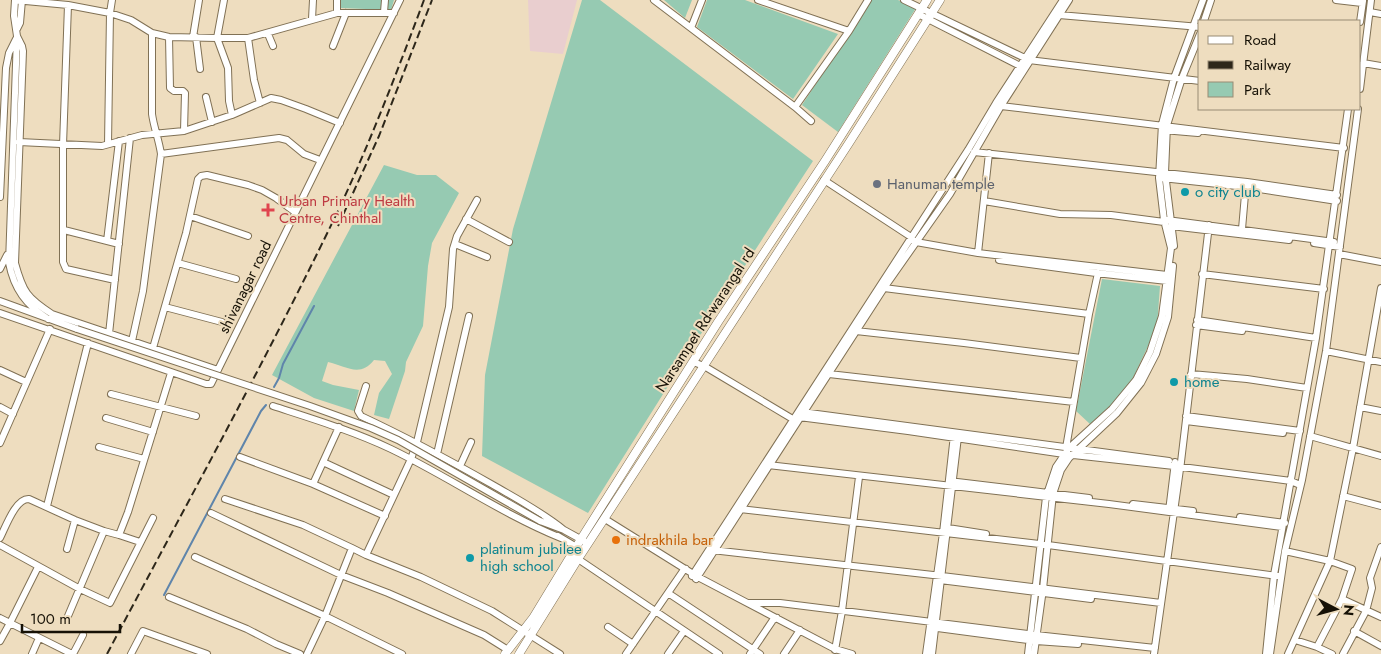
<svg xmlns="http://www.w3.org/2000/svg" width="1381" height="654" font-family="Jost,sans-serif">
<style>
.industrial{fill:#e9cecf}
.green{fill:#96cab2}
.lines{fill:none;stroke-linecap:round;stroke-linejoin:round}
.stream{stroke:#5f85ab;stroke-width:2}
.minor-casing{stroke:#807155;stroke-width:8}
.major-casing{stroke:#807155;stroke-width:9}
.minor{stroke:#fff;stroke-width:6}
.major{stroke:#fff;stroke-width:8}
.rail{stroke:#2d271a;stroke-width:2;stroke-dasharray:8 4;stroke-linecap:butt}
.minor-bridge-casing{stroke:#807155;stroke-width:8;stroke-linecap:butt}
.minor-bridge{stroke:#fff;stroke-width:6}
.worship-dot{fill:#6b7280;stroke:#eeddbf;stroke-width:2}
.culture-dot{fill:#0f9aa8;stroke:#eeddbf;stroke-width:2}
.health-dot{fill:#e0444e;stroke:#eeddbf;stroke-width:2}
.food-dot{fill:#e8710a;stroke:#eeddbf;stroke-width:2}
.labels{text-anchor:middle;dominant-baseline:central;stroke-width:4;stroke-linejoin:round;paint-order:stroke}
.worship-label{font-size:15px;fill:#5b616d;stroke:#eeddbf;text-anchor:start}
.culture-label{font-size:15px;fill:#0d838f;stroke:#eeddbf;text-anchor:start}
.health-label{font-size:15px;fill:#be3a42;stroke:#eeddbf;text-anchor:start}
.street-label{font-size:15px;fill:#161106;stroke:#eeddbf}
.food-label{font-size:15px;fill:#c56008;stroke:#eeddbf;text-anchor:start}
</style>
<rect width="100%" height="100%" fill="#eeddbf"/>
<path class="industrial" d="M 528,0 L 577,0 L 563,54 L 530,51 Z"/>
<path class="green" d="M 340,0 L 394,0 L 391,10 L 340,8 Z
M 582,0 L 600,0 L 813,161 L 713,315 L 588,513 L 482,456 L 485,375 L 513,229 Z
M 664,0 L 692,0 L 685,18 Z
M 707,0 L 745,0 L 838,34 L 793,99 L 697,27 Z
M 871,0 L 898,0 L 916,8 L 838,132 L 802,105 Z
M 384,165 L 417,175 L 436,175 L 459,193 L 432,243 L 428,266 L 423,326 L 406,362 L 405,371 L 389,419 L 374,415 L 379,393 L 392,374 L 385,361 L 374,360 C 360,378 346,366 328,362 L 322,381 L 333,385 L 359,390 L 354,411 L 314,398 L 272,375 Z
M 1102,279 L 1160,286 L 1157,327 L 1132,380 L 1111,405 L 1090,424 L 1076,411 Z"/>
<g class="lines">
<path class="stream" d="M 274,387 L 279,378 L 283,364 L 314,306
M 164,595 L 261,411 L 266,405"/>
<g class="minor-casing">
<path id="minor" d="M 15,0 L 68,5 L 110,13 L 131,20 L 152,33 L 169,37 L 217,38 L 248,38 L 337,13 L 394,13
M 15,0 L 14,16 L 17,36 L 9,263 C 14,289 26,305 48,319
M 224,0 L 217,38 L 228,68 L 229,101 L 232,115
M 654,0 L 691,28
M 702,0 L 691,28 L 795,107
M 758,0 L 849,31
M 904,0 L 1029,60 L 1200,81
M 1336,0 L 1362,3
M 68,5 L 63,145 L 63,262 L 66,269 L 115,280
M 384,12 L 385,0
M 1370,12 L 1381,14
M 337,13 L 337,0
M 918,14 L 1020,66
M 1059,15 L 1200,27
M 312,19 L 313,0
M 1204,21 L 1211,0
M 1360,22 L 1363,1
M 17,29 L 20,23 L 22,0
M 152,33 L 152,114 C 154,128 159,140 161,154
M 268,34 L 273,46
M 17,36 L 22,46 L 23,51 L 15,263 C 23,292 27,298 52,314 L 218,370
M 169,37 L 170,88 L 174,91 L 183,91 L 185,93 L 184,131
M 193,37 L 199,0
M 196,37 L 200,69
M 248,38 L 254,80 L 260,103
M 333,46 L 346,13
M 1363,63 L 1381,66
M 1360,89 L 1371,0
M 206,97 L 212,122
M 1001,106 L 1344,148
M 811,121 L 795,107 L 849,31 L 868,0
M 1163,130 L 1198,133
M 19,142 L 102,146 L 142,135 L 184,131 L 232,115 L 271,98 L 281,100 L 306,109 L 340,123
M 108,144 L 110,13 L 112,0
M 974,152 L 1247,182 L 1337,195
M 1162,178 L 1246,187 L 1337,201
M 824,180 L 911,237 L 916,242 L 978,253 L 1167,275
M 0,197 L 6,68 L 9,53 L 16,39
M 984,201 L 1060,214 L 1111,215 L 1164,222
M 190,216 L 248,236
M 466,219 L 509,242
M 1167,220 L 1334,242
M 1171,226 L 1289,240
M 1242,229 L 1246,183
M 64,230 L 119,244
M 107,241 L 119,141
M 1314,243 L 1340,247
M 455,244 L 487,257
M 1174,246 L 1165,173 L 1167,125 L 1182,78 L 1200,34
M 978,253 L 989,153
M 1339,254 L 1381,262
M 999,260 L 1096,273 L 1167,281
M 178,263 L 236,279
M 0,269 L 7,255
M 1202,274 L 1324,289
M 884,288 L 1089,314
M 0,301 L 77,329
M 165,307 L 222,322
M 0,313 L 206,384 L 211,384 L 400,0
M 1197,320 L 1316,338
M 1196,325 L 1242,331
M 856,331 L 964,343 L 1081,358
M 109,334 L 130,138
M 132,341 L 143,291 L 161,154 L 279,138 L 287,140 L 304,154 L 320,160
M 153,348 L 186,233 L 198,179 L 201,176 L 207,175 L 248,185 L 262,190 L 276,198 L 295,212
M 1326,351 L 1381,362
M 693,362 L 704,366 L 796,421
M 0,370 L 26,382
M 829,374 L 1074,402
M 1191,374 L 1247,379 L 1307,388
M 366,386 L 358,411 L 361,416 C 406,437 449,460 493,485 C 517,499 542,512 564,530
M 111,394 L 196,416
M 273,406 C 313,419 353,431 391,449 C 449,477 502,514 561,538
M 0,407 L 13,414
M 1360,407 L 1381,411
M 802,412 L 1169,461
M 1186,416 L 1300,431
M 799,417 L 908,431 L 1064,454 L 1174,466 L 1291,481 L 1300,485
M 106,418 L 153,432
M 1186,421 L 1283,433
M 1310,436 L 1381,456
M 0,443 L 50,329
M 99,447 L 144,459
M 1066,448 L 1089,314 L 1098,273
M 437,454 L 469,316
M 240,457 L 313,484 L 385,516
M 323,462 L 394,495
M 768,465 L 1109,504 L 1282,527
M 460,466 L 471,442
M 949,481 L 1089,498
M 313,484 L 339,427
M 1343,496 L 1381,506
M 225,499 L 303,525 L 352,548
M 1133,504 L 1193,511
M 47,506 L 88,343
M 740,509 L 1048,545 L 1278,576
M 1169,511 L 1175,462
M 211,513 L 341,575 L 388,593 L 484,635 L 508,650
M 1240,517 L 1285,523
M 605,519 L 698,577 L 835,649 L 852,654
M 540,521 L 564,530 L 584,541
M 948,528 L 986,534
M 119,535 L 140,542
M 558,536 L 580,549
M 0,538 C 6,526 16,498 29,499 L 75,520 L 104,531
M 0,545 L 80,589 L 110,603 L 153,518
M 67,549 L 75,520
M 712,550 L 942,576 L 1161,603
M 1285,551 L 1330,561 L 1352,569 L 1342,599 L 1317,647
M 366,555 L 421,577 L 492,611 L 560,654
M 195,557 L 325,616 L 402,654
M 578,559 L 719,654
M 38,567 L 10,623 L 72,654
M 692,576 L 968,150 L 996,103 L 1063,0
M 696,579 L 884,288 L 950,194 L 1001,106 L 1069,0
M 940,580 L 1091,599
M 668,593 L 760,654
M 169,597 L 247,629 L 276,644 L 300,654
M 1342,599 L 1381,617
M 749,603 L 780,603 L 1036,635 L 1155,648
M 68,616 L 104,531 L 119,535 L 128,512 L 171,373
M 0,618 L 10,623 L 0,641
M 608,627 L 633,644
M 930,627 L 1036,641 L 1078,644
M 1354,631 L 1381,646
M 1295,640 L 1317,647 L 1332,654
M 835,650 L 842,611 L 859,477
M 32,654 L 39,638
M 73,654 L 83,635
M 131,654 L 143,631 L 207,654
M 307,654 L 325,616 L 352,548 L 366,555 L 411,459 L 417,442 L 449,307 L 453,249 L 457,236 L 477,200
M 626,654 L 683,571 L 686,569
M 668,654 L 684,631
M 750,654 L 773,620 L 777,618
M 784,654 L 800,630
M 926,654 L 943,533 L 954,435
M 932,654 L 958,437
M 1028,654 L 1046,497 L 1056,467 L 1069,448 L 1112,409 L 1136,380 L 1150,352 L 1162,316 L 1171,248 L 1164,220 L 1159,178 L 1162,124 L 1174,78 L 1203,0
M 1034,654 L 1043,589 L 1053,494 L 1061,470 L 1069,458 L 1117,413 L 1141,383 L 1156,354 L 1168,317 L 1173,266
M 1154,654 L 1181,462 L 1209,225
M 1266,654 L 1274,575 L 1316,338 L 1348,109
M 1270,654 L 1285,551 L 1302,480 L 1326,351 L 1358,109
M 1288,654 L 1330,561 L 1353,448 L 1381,288
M 1343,654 L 1366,611 L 1372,588 L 1370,578 L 1381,547"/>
</g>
<g class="major-casing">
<path id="major" d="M 505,654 L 533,618 L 581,539 L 718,322 L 825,161 L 927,0
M 519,654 L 578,559 L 849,143 L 940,0"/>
</g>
<use href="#minor" class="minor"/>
<use href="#major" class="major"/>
<path class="rail" d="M 338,226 L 379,136 L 432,0
M 107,654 C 185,507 265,362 337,213 C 370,143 397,72 424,0"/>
<g class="minor-bridge-casing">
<path id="minor-bridge" d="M 77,329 L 310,406 L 371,428 L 398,440 L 540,521"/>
</g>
<use href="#minor-bridge" class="minor-bridge"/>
</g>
<circle class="worship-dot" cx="877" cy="184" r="5"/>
<g class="culture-dot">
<circle cx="1185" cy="192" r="5"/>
<circle cx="1174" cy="382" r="5"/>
<circle cx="470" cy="558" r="5"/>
</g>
<path class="health-dot" d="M265.5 202.5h5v5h5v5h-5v5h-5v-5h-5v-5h5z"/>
<circle class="food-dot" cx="616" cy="540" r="5"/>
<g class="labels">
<g class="worship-label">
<text x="887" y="184">Hanuman temple</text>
</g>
<g class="culture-label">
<text x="1195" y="192">o city club</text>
<text x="1184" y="382">home</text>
<text x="480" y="549">platinum jubilee<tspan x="480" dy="17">high school</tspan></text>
</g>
<g class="health-label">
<text x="279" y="201">Urban Primary Health<tspan x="279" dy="17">Centre, Chinthal</tspan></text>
</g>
<g class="street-label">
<text transform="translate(245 287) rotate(-64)">shivanagar road</text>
<text transform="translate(705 320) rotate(-57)">Narsampet Rd-warangal rd</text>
</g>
<g class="food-label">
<text x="626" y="540">indrakhila bar</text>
</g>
</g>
<rect x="1198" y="20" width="162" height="90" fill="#eeddbf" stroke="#988b75"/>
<rect x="1208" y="36" width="25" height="8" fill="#ffffff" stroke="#988b75"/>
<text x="1244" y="45" font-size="15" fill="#161106">Road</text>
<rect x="1208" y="61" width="25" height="8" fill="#2d271a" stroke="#988b75"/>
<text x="1244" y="70" font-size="15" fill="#161106">Railway</text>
<rect x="1208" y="82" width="25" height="15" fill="#96cab2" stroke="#988b75"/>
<text x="1244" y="95" font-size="15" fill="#161106">Park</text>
<g transform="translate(1336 609) rotate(96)" stroke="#eeddbf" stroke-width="4" paint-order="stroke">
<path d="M0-4L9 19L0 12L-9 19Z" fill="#161106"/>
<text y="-8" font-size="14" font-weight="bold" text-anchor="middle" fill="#161106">N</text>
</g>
<path d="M22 624v8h98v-8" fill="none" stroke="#161106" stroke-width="2.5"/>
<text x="30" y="624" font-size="15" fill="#161106" stroke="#eeddbf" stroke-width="4" paint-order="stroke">100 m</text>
</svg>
